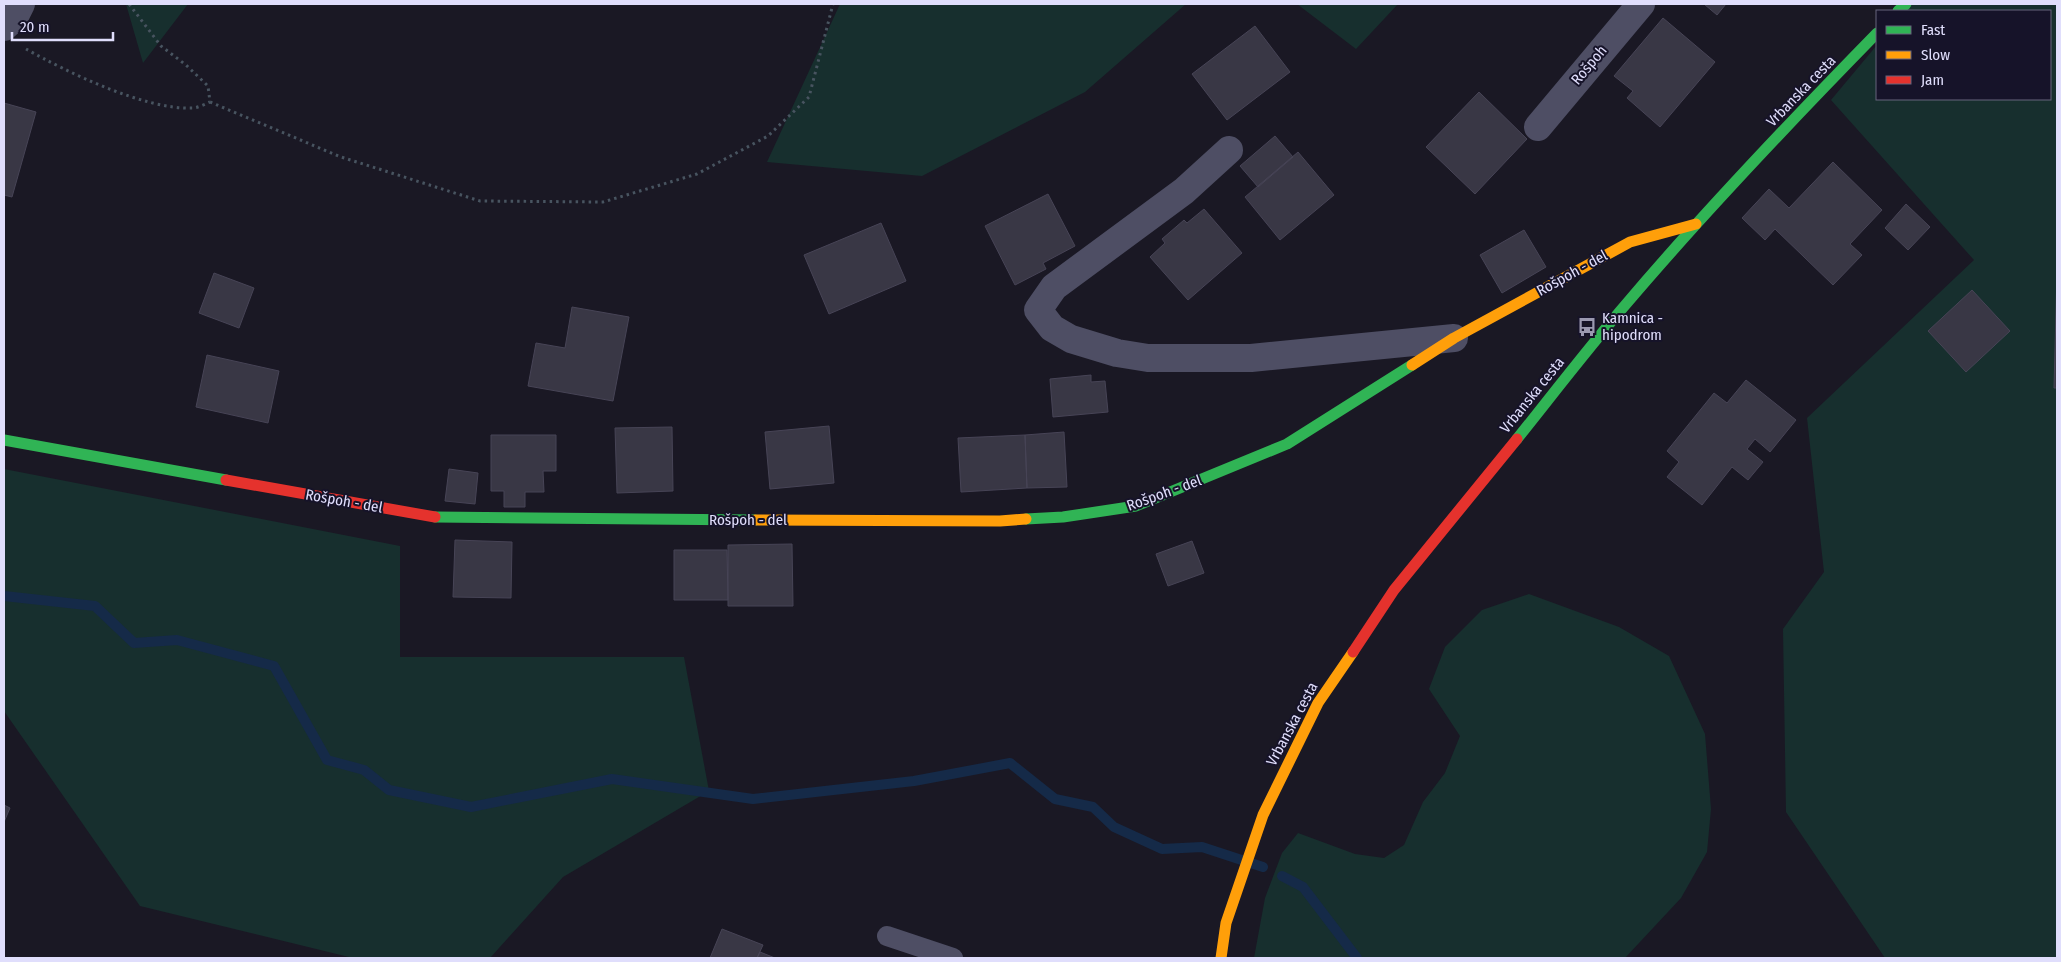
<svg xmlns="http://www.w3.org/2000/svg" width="2061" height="962" font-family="'Fira Sans Condensed',sans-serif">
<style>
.green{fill:#172f2e}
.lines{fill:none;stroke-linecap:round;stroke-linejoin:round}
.stream{stroke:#152a48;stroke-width:10}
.building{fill:#393745;stroke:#474456}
.path{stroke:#485460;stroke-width:3;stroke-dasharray:2.5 4;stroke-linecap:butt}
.lane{stroke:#4e4e64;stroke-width:20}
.street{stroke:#4e4e64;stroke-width:28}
.fast{stroke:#30b455;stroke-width:11}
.slow{stroke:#ff9f0a;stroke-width:11}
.jam{stroke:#e5322d;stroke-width:11}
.labels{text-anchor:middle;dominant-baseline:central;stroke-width:4;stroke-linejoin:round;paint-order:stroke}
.street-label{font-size:15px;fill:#e0defc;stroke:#161329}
.poi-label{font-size:15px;fill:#e0defc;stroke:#161329;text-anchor:start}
</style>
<rect width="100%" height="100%" fill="#1a1824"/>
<path class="green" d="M 126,4 L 188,4 L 143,63 Z
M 840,4 L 1186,4 L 1085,92 L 922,176 L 767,162 Z
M 1297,4 L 1398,4 L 1356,49 Z
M 1912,4 L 2057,4 L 2057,958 L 1885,958 L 1786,812 L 1783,629 L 1824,572 L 1807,418 L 1974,260 L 1831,100 L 1877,45 L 1877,99 L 2050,99 L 2050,11 L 1906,11 Z
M 4,469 L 400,546 L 400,657 L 684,657 L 709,791 L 563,877 L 490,958 L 353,958 L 140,906 L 4,711 Z
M 1529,594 L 1619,627 L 1669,656 L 1705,734 L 1711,809 L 1707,852 L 1681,898 L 1625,958 L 1254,958 L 1265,898 L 1282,853 L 1298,833 L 1355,854 L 1384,858 L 1404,845 L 1423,802 L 1445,773 L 1460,736 L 1429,689 L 1445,647 L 1482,610 Z"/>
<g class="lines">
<path class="stream" d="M 4,596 L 95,606 L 134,643 L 177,640 L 274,666 L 327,760 L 364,770 L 389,790 L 471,807 L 612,779 L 753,799 L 914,781 L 1010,763 L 1055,799 L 1093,807 L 1114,827 L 1162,849 L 1202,847 L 1263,867
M 1282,876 L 1303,887 L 1357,958"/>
</g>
<path class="building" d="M 1704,4 L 1726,4 L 1717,15 Z
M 1663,18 L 1715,62 L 1660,127 L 1627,98 L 1633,91 L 1614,76 Z
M 1255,26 L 1290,72 L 1227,120 L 1192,74 Z
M 1479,92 L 1527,139 L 1475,194 L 1426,147 Z
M 4,103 L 36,112 L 12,197 L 4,195 Z
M 1275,136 L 1293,157 L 1258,187 L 1240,166 Z
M 1298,152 L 1334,195 L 1280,240 L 1245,197 Z
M 1833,162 L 1882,210 L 1850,244 L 1862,255 L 1833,285 L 1775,229 L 1765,240 L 1742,218 L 1769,189 L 1789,208 Z
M 1048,194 L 1075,246 L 1043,263 L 1046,269 L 1015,285 L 985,226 Z
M 1906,204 L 1930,227 L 1908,250 L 1885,228 Z
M 1204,209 L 1242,253 L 1188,300 L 1150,257 L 1165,243 L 1162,239 L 1184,220 L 1187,223 Z
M 881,223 L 906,281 L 829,314 L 804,255 Z
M 1524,230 L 1546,267 L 1502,293 L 1480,255 Z
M 2057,272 L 2057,388 L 2054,388 Z
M 214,273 L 254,288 L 239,328 L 199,313 Z
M 1972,290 L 2010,331 L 1966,372 L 1928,331 Z
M 572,307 L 629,317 L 613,401 L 528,386 L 536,343 L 565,348 Z
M 207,355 L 279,371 L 268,423 L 196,407 Z
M 1091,375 L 1091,382 L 1105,381 L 1108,412 L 1053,417 L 1050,379 Z
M 1746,380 L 1796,420 L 1770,452 L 1755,439 L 1747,449 L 1763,462 L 1748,480 L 1732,467 L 1702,505 L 1667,477 L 1679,462 L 1667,451 L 1714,393 L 1727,403 Z
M 829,426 L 834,483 L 770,489 L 765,432 Z
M 672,427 L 673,491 L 617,493 L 615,428 Z
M 1064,432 L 1067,487 L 1027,488 L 1025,435 Z
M 491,435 L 556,435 L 556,471 L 543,471 L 544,492 L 525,492 L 525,507 L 504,507 L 504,491 L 491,491 Z
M 1025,435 L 1027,488 L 961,492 L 958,438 Z
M 449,469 L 478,473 L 475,504 L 445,501 Z
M 455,540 L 512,542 L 511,598 L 453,597 Z
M 1192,541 L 1204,573 L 1168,586 L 1156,554 Z
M 792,544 L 793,606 L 728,606 L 728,545 Z
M 674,550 L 727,550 L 728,600 L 674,600 Z
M 4,805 L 10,808 L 4,822 Z
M 722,929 L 763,945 L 757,958 L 710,958 Z
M 760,952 L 775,958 L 757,958 Z"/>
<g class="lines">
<path class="path" d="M 26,49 C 67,72 145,110 192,108 C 198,108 205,104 210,102 L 208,86 L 186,65 L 161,46 L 129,4
M 210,102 L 341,157 L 480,201 L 603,202 L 697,174 L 768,136 L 809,97 L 833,4"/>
<path class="lane" d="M 887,936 L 953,958"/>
<path class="street" d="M 4,27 L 14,18 L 21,4
M 1538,127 L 1641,4
M 1229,150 L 1184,191 L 1054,287 L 1038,310 L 1052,328 L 1071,339 L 1117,353 L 1148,358 L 1251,358 L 1454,338"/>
<path class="fast" d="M 1898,11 L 1906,4
M 1517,439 C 1553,394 1589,347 1627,303 C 1706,210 1791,121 1877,33
M 4,440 L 226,480
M 435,517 L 755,520
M 1026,519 L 1063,517 L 1136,506 L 1287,444 L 1412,365"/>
<path class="slow" d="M 1412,365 L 1454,338 L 1630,242 L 1696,224
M 755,520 L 1000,521 L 1026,519
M 1221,958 L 1226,923 L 1263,815 L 1318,703 L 1353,652"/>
<path class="jam" d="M 226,480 L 435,517
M 1353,652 L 1394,590 L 1517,439"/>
</g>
<defs>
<g id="bus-bare" transform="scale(1.5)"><path d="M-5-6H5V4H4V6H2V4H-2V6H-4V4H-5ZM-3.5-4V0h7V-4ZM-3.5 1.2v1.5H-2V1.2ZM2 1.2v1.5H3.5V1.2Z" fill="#9b99b0" stroke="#161329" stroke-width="2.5" paint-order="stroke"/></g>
</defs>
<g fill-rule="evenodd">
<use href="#bus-bare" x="1587" y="327"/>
</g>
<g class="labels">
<g class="street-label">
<text transform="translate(1589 65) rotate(-50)">Rošpoh</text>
<text transform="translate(1801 91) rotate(-46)">Vrbanska cesta</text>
<text transform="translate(1572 273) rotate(-29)">Rošpoh - del</text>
<text transform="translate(1532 395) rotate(-51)">Vrbanska cesta</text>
<text transform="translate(1164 493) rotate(-20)">Rošpoh - del</text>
<text transform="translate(344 501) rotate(10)">Rošpoh - del</text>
<text x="748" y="520">Rošpoh - del</text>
<text transform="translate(1292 724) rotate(-62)">Vrbanska cesta</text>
</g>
<g class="poi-label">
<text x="1602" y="318">Kamnica -<tspan x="1602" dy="17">hipodrom</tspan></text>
</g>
</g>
<rect width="2061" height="962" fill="none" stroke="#e0defc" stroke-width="10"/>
<rect x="1876" y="10" width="175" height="90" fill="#161329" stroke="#67647d"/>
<rect x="1886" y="26" width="25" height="8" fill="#30b455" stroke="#67647d"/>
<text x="1921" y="35" font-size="15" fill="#e0defc">Fast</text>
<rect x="1886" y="51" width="25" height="8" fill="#ff9f0a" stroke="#67647d"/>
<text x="1921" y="60" font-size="15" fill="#e0defc">Slow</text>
<rect x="1886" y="76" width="25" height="8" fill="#e5322d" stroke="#67647d"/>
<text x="1921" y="85" font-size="15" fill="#e0defc">Jam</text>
<path d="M12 32v8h101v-8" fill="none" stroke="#e0defc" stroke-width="2.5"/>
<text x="20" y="32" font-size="15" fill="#e0defc" stroke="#161329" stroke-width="4" paint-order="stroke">20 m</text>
</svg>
